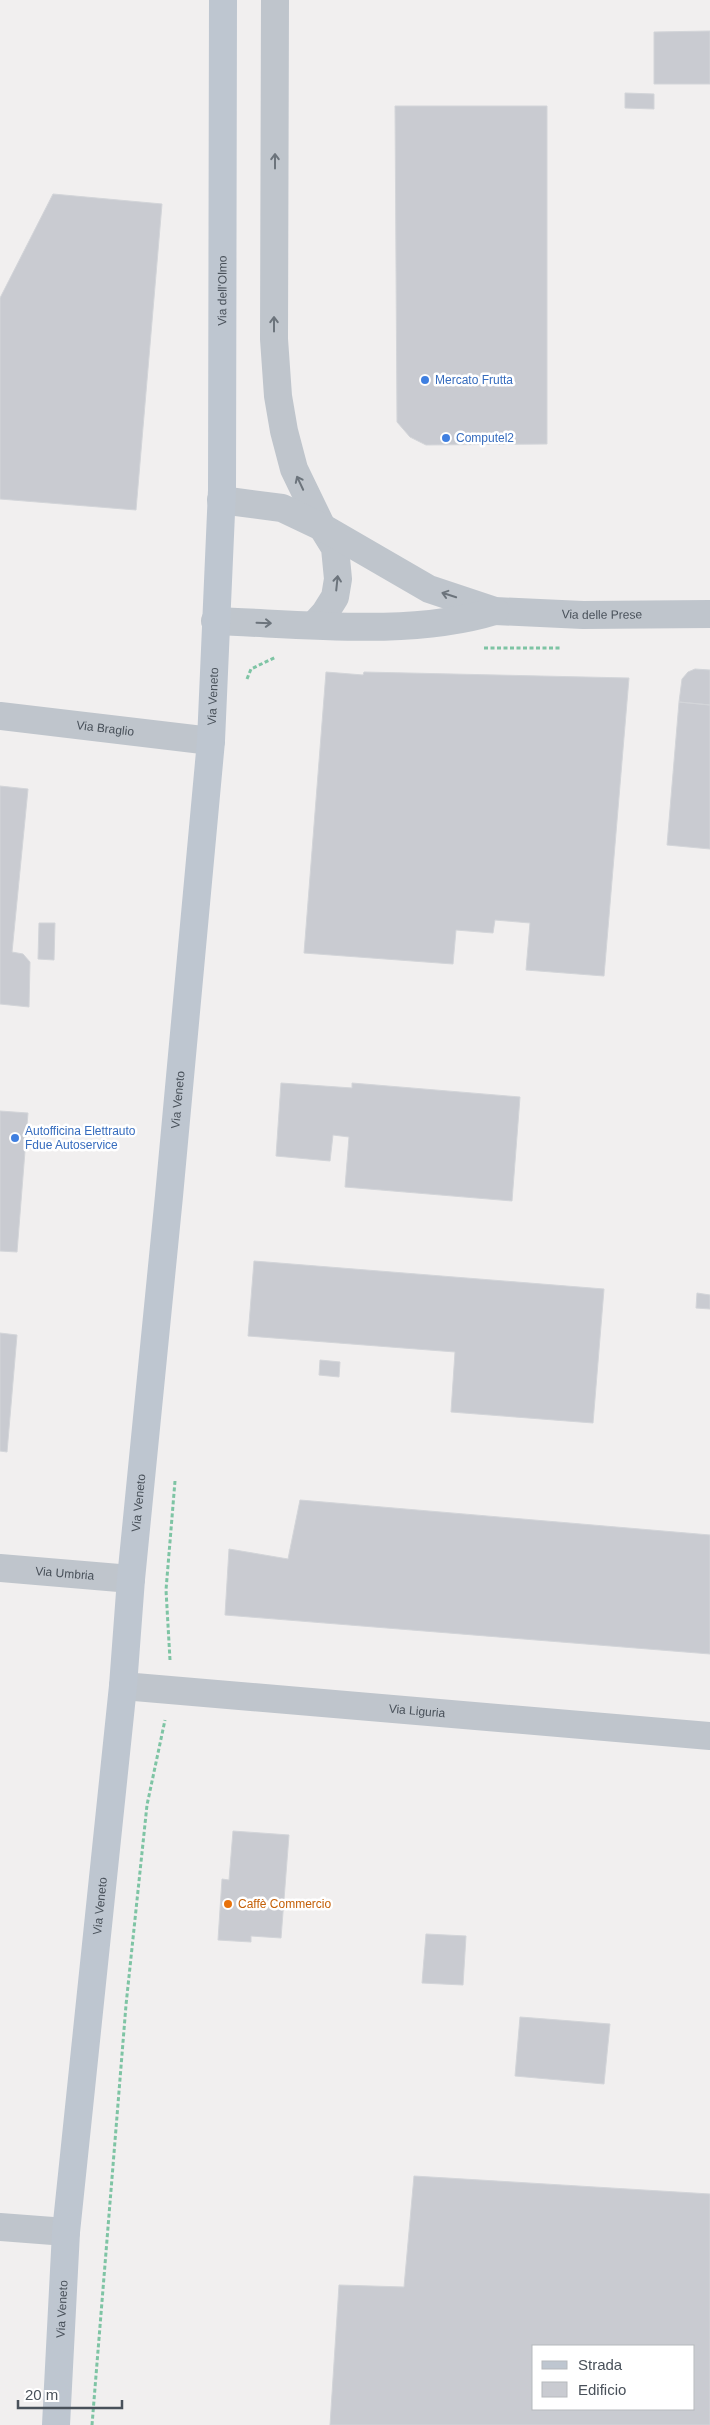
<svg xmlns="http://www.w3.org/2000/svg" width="710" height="2425" font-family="Arial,sans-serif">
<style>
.building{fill:#c9cbd1;stroke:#d3d5d9;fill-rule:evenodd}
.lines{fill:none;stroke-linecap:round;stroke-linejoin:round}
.path{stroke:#7ec4a4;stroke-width:3;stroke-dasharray:4 2.5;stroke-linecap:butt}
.minor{stroke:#bfc5cc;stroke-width:28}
.tertiary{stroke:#bfc5cc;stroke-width:28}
.secondary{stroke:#bec6d0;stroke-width:28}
.oneway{stroke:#6c747c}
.shop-dot{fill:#3f7fe0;stroke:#fff;stroke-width:2}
.food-dot{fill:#e8710a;stroke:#fff;stroke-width:2}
.labels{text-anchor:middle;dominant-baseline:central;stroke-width:5;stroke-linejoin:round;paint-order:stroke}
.street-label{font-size:12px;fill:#49515a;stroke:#fff}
.shop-label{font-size:12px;fill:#366cbe;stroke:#fff;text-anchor:start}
.food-label{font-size:12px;fill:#c56008;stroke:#fff;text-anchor:start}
</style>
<rect width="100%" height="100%" fill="#f1efef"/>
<path class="building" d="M 710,31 L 710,84 L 654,84 L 654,32 Z
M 625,93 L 654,94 L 654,109 L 625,108 Z
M 395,106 L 547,106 L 547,444 L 426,445 L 410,437 L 397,422 Z
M 53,194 L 162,204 L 136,510 L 0,499 L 0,298 Z
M 695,669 L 710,670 L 710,705 L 679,702 L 682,679 L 688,672 Z
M 326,672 L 363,675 L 364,672 L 629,678 L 604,976 L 526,970 L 530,923 L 495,920 L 493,933 L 456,930 L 453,964 L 304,953 Z
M 679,702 L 710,705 L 710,849 L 667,845 Z
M 0,786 L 28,789 L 12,952 L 23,954 L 30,962 L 29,1007 L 0,1004 Z
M 39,923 L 55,923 L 54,960 L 38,959 Z
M 281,1083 L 352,1088 L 352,1083 L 520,1097 L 512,1201 L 345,1187 L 349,1137 L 333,1135 L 330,1161 L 276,1156 Z
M 0,1111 L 28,1113 L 17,1252 L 0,1251 Z
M 254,1261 L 604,1289 L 593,1423 L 451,1412 L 455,1352 L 248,1336 Z
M 697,1293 L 710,1295 L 710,1309 L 696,1308 Z
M 0,1333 L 17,1335 L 7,1452 L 0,1451 Z
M 320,1360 L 340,1362 L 339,1377 L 319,1375 Z
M 300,1500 L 710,1535 L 710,1654 L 225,1615 L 229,1549 L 288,1559 Z
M 233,1831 L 289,1835 L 281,1938 L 251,1936 L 251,1942 L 218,1940 L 222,1879 L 229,1880 Z
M 426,1934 L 466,1936 L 463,1985 L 422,1983 Z
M 520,2017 L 610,2024 L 604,2084 L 515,2076 Z
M 414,2176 L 710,2194 L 710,2425 L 330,2425 L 339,2285 L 404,2287 ZM 534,2346 L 694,2346 L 694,2409 L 534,2409 Z"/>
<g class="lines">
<path class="path" d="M 484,648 L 560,648
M 247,679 L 251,669 L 276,657
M 170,1660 L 166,1590 L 175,1481
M 92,2425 L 126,2005 L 147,1805 L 165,1720"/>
<g class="minor">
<path d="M 275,0 L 274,339 L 278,396 L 284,431 L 294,469 L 322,527 L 335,548 L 338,579 L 335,597 L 325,613 L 315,624"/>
<path id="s1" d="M 221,500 L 282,508 L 322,527 L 429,589 L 495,611 L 583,615 L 710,614"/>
<path d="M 215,621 C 302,624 412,637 495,611"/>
<path id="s2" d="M 0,1568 L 131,1579"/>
<path id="s3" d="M 123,1686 L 710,1736"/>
<path d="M 0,2227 L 66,2232"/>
</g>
<path class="tertiary" id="s4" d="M 0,716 L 211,741"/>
<path class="secondary" id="s5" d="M 56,2425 L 66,2232 L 123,1686 L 131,1579 L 169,1196 L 211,741 L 222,490 L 223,0"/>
</g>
<defs><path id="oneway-shaft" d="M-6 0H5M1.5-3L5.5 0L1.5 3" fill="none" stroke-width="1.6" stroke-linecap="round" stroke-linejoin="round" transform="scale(1.25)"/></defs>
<g class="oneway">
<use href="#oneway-shaft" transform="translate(275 161) rotate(-90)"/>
<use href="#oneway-shaft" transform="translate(274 324) rotate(-90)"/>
<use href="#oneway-shaft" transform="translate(300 483) rotate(-115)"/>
<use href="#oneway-shaft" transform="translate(337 583) rotate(-84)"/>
<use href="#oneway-shaft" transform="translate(449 595) rotate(-162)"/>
<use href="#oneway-shaft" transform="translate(264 623) rotate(2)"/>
</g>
<g class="shop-dot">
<circle cx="425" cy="380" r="5"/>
<circle cx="446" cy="438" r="5"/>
<circle cx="15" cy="1138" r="5"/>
</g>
<circle class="food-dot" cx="228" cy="1904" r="5"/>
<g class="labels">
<g class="street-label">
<text stroke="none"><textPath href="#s5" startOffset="2142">Via dell'Olmo</textPath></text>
<text stroke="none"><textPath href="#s1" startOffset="406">Via delle Prese</textPath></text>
<text stroke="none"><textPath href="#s5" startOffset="1736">Via Veneto</textPath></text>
<text stroke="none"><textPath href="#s4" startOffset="106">Via Braglio</textPath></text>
<text stroke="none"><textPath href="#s5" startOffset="1331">Via Veneto</textPath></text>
<text stroke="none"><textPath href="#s5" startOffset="926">Via Veneto</textPath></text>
<text stroke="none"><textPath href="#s2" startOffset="65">Via Umbria</textPath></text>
<text stroke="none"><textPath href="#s3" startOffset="295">Via Liguria</textPath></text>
<text stroke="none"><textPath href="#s5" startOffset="521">Via Veneto</textPath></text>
<text stroke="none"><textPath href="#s5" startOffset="116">Via Veneto</textPath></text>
</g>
<g class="shop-label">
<text x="435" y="380">Mercato Frutta</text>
<text x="456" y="438">Computel2</text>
<text x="25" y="1131">Autofficina Elettrauto<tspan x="25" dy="14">Fdue Autoservice</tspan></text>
</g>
<g class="food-label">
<text x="238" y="1904">Caffè Commercio</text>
</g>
</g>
<rect x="532" y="2345" width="162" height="65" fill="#ffffff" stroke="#b6b9bd"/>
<rect x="542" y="2361" width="25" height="8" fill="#bec6d0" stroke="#b6b9bd"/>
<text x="578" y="2370" font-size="15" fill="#49515a">Strada</text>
<rect x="542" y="2382" width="25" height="15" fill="#c9cbd1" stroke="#b6b9bd"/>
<text x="578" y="2395" font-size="15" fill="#49515a">Edificio</text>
<path d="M18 2400v8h104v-8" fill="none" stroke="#49515a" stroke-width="2.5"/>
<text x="25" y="2400" font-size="15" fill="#49515a" stroke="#ffffff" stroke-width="4" paint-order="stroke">20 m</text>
</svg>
